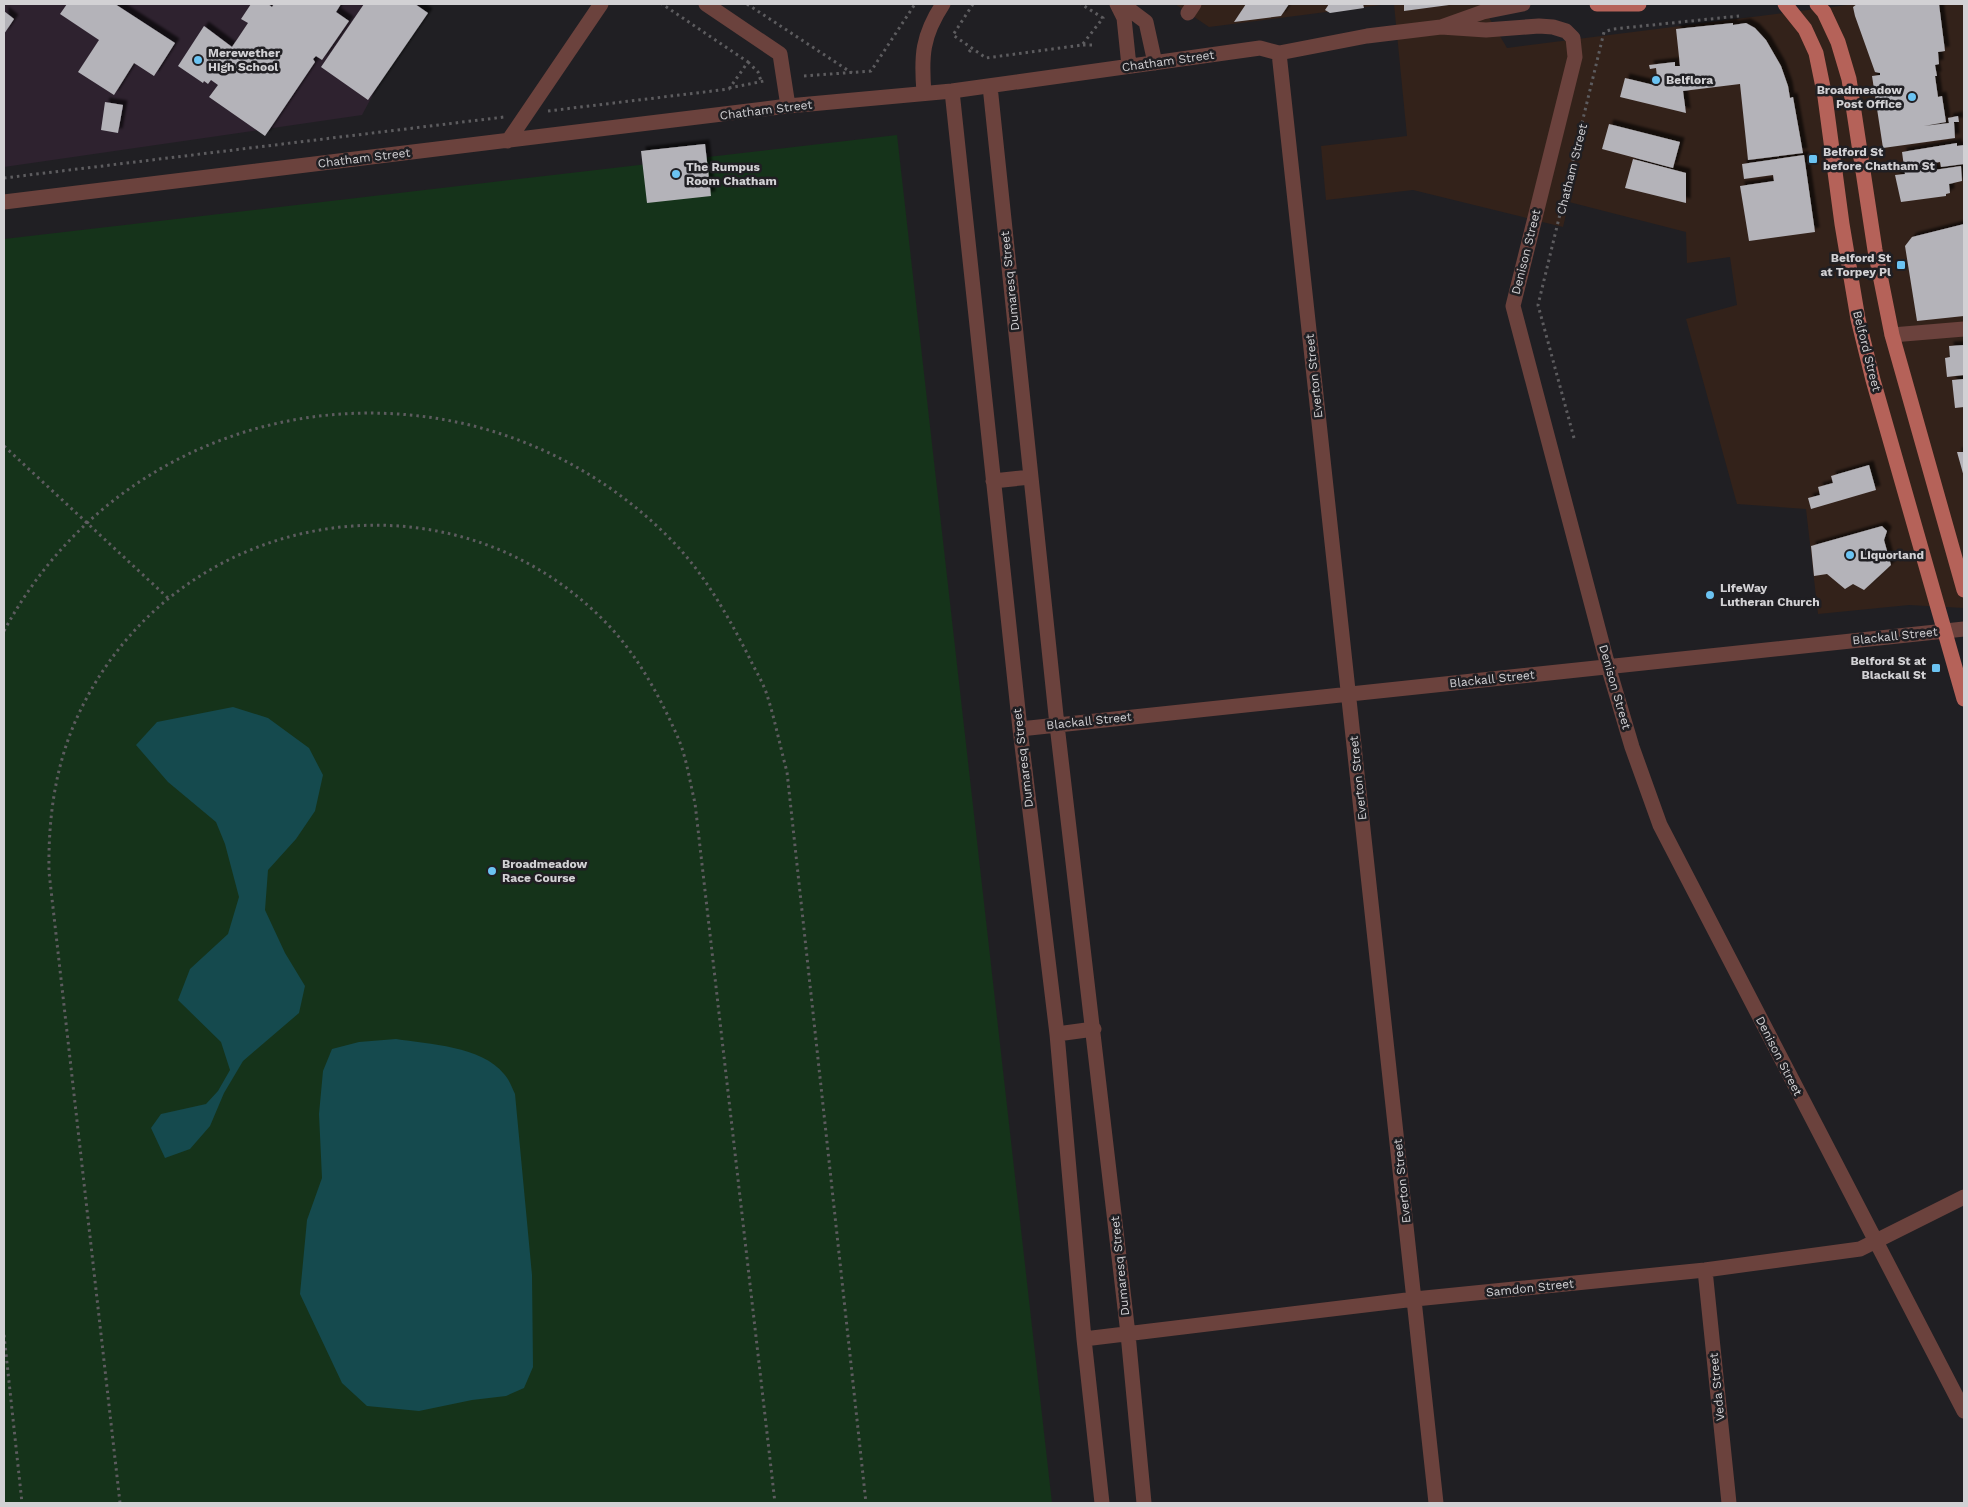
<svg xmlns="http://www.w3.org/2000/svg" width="1968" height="1507" font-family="'Work Sans',sans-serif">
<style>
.commercial{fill:#33221a}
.education{fill:#2e222f}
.green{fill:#15331a}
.water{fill:#154a4e}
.building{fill:#b4b3b9;filter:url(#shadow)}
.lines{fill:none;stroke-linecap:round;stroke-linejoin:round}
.path{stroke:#5d5c5f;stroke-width:3;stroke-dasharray:2.5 4;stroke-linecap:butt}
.minor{stroke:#6b423d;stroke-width:15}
.major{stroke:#b56259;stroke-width:15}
.poi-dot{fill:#6bc3f2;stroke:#201f23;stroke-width:2}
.labels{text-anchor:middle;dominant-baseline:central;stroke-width:5;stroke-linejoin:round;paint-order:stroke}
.poi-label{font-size:12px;font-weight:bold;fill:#d2d1d4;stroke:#201f23;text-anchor:start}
.street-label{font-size:12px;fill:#d2d1d4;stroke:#201f23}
</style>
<defs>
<filter id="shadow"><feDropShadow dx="4.5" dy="-4.5" stdDeviation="1" flood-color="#0009"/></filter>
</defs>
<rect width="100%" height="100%" fill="#201f23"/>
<path class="commercial" d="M 1175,4 L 1388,4 L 1209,27 Z
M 1394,4 L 1481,4 L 1507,48 L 1855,4 L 1964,4 L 1964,608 L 1909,605 L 1818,614 L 1806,509 L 1737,504 L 1686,319 L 1737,305 L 1730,257 L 1687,263 L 1686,232 L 1569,202 L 1563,227 L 1413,190 L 1326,200 L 1321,146 L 1407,136 Z"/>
<path class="education" d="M 4,4 L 421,4 L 362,115 L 4,167 Z"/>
<path class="green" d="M 897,135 L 1052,1503 L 4,1503 L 4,239 Z"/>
<path class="water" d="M 233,707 L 268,718 L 309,748 L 323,775 L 315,811 L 296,839 L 268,870 L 265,910 L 285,953 L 305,986 L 299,1013 L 243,1061 L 224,1093 L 210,1126 L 190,1149 L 165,1158 L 151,1128 L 161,1114 L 206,1104 L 218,1091 L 230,1070 L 221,1042 L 178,1000 L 190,969 L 228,934 L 239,897 L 225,844 L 216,822 L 168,782 L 136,745 L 157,722 Z
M 396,1039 C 428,1044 482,1046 504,1074 C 509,1079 512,1088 515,1094 L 532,1275 L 533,1367 L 524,1388 L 506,1396 L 472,1400 L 419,1411 L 367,1406 L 342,1383 L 300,1294 L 307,1220 L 322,1178 L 319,1114 L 323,1071 L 332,1049 L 359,1042 Z"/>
<path class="building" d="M 67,4 L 115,4 L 175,43 L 154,76 L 134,63 L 114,95 L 78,72 L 99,40 L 60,14 Z
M 251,4 L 268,4 L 272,7 L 274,4 L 341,4 L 336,12 L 349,21 L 322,60 L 316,56 L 313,59 L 315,62 L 265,136 L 209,97 L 218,85 L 211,80 L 208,84 L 204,81 L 203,83 L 178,66 L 204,26 L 232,47 L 248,23 L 241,19 Z
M 364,4 L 415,4 L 428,13 L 368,100 L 321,67 Z
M 1246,4 L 1289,4 L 1281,16 L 1234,22 Z
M 1329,4 L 1363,4 L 1364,8 L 1330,13 L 1325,10 Z
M 1404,4 L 1449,4 L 1449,5 L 1404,11 Z
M 1857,4 L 1939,4 L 1945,51 L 1938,52 L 1939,64 L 1935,65 L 1937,76 L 1935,76 L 1938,97 L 1942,96 L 1946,122 L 1924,126 L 1949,123 L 1948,118 L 1958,116 L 1959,122 L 1954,122 L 1955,138 L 1883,148 L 1872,76 L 1880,75 L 1880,73 L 1875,72 L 1855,16 L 1853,7 Z
M 4,11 L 14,19 L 4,34 Z
M 1733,23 L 1733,25 L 1746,23 L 1755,28 L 1766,40 L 1781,66 L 1788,86 L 1790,98 L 1793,97 L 1803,153 L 1748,160 L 1740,84 L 1683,91 L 1686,113 L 1620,97 L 1625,78 L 1658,86 L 1656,68 L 1650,69 L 1649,65 L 1675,62 L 1675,66 L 1680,66 L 1676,29 Z
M 105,102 L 123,105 L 118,133 L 101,130 Z
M 1609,124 L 1680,142 L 1673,168 L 1602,149 Z
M 1957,143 L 1957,146 L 1964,145 L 1964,164 L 1941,167 L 1940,162 L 1933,163 L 1934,170 L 1961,166 L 1962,181 L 1949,184 L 1950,193 L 1946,194 L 1946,196 L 1901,202 L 1895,175 L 1905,174 L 1902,152 Z
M 705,144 L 711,196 L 647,203 L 641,151 Z
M 1804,155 L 1815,232 L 1749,241 L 1740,186 L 1774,181 L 1773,175 L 1744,179 L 1742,164 Z
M 1633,159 L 1686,173 L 1686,203 L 1625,188 Z
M 1964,224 L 1964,316 L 1917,321 L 1905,246 L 1912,237 Z
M 1964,345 L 1964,375 L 1947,377 L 1945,358 L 1950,357 L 1949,346 Z
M 1964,379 L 1964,407 L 1955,408 L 1952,380 Z
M 1957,452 L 1964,452 L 1964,477 Z
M 1869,465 L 1876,490 L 1811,509 L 1808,498 L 1820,495 L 1818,487 L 1833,483 L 1831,476 Z
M 1882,526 L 1887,531 L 1884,540 L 1891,565 L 1864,590 L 1853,584 L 1845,589 L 1827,574 L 1814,576 L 1811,546 Z"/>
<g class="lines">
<path class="path" d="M 747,4 L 852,73
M 973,4 L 953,35 L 986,58 L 1082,45 L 1103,18 L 1081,4
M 1083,45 L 1092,45
M 969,52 L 972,48
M 748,62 L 758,72 L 761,81
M 804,76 L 871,71 L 915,4
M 729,88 L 764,81
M 548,111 L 729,89 L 748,62 L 662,4
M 4,178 L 504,117
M 1574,438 L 1538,305 L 1604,32 L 1613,29 L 1739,16
M 4,446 L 168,598
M 4,631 C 140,378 483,339 678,547 C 708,580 729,618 749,657 C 755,670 763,682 767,695 C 775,720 780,746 787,772 L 866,1503
M 4,1335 L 22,1503
M 120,1503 L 49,872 C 48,815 56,759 82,707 C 183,504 457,461 612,629 C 641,661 662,701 679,740 C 687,760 690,783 695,803 L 775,1503"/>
<path class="minor" d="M 706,4 L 780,54 L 788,106
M 1117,4 L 1124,18 L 1129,66
M 1122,4 L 1146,22 L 1155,63
M 1188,13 L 1194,4
M 1441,27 L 1486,30 L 1539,26 L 1553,27 L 1566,31 L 1573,38 L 1575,57 L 1513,306 L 1608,666 L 1632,747 L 1660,825 L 1964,1411
M 1279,53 L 1436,1503
M 990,86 L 1057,725 L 1128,1334 L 1144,1503
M 952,91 L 1020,729 L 1057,1034 L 1084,1339 L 1102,1503
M 924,93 C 921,56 922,36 943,4
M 508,141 L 601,4
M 4,202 L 788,106 L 952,91 L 1260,48 L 1279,53 L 1367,36 L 1441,27 L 1483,12 L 1523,4
M 1892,335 L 1964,329
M 993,481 L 1031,477
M 1020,729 L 1964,629
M 1057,1034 L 1094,1029
M 1705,1270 L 1729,1503
M 1084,1339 L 1415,1299 L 1705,1270 L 1860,1249 L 1964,1197"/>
<path class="major" d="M 1597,4 L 1639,4
M 1785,4 L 1805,29 L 1816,53 L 1825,97 L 1842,224 L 1858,319 L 1873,380 L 1964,699
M 1817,4 L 1824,12 L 1838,42 L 1849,79 L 1875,250 L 1892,335 L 1964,590"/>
</g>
<g class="poi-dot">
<circle cx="198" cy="60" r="5"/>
<circle cx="1656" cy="80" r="5"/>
<circle cx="1912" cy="97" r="5"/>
<rect x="1808" y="154" width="10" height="10" rx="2.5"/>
<circle cx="676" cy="174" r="5"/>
<rect x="1896" y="260" width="10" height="10" rx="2.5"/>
<circle cx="1850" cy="555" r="5"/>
<circle cx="1710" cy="595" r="5"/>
<rect x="1931" y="663" width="10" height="10" rx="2.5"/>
<circle cx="492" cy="871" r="5"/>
</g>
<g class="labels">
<g class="poi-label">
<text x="208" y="53">Merewether<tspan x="208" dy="14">High School</tspan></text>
<text x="1666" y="80">Belflora</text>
<text x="1902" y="90" text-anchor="end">Broadmeadow<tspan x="1902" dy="14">Post Office</tspan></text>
<text x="1823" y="152">Belford St<tspan x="1823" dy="14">before Chatham St</tspan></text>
<text x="686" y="167">The Rumpus<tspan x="686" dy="14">Room Chatham</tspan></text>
<text x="1891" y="258" text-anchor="end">Belford St<tspan x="1891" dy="14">at Torpey Pl</tspan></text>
<text x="1860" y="555">Liquorland</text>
<text x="1720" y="588">LifeWay<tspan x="1720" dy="14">Lutheran Church</tspan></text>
<text x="1926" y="661" text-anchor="end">Belford St at<tspan x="1926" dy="14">Blackall St</tspan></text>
<text x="502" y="864">Broadmeadow<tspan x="502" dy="14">Race Course</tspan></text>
</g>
<g class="street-label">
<text transform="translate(1168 61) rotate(-8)">Chatham Street</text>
<text transform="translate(766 110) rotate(-7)">Chatham Street</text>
<text transform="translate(364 158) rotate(-7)">Chatham Street</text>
<text transform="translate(1572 169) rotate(-76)">Chatham Street</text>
<text transform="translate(1526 252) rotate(-76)">Denison Street</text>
<text transform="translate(1010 281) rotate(-96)">Dumaresq Street</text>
<text transform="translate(1867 351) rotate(76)">Belford Street</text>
<text transform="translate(1314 376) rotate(-96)">Everton Street</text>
<text transform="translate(1895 636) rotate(-6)">Blackall Street</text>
<text transform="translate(1492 679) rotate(-6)">Blackall Street</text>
<text transform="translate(1615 687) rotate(74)">Denison Street</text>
<text transform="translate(1089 721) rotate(-6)">Blackall Street</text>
<text transform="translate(1023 758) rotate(-97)">Dumaresq Street</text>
<text transform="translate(1358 778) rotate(-96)">Everton Street</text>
<text transform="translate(1779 1056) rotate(63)">Denison Street</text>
<text transform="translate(1402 1181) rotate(-96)">Everton Street</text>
<text transform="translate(1120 1266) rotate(-96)">Dumaresq Street</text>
<text transform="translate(1530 1288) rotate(-6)">Samdon Street</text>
<text transform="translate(1717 1387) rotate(-96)">Veda Street</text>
</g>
</g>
<rect width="1968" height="1507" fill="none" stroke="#d2d1d4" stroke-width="10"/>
</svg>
